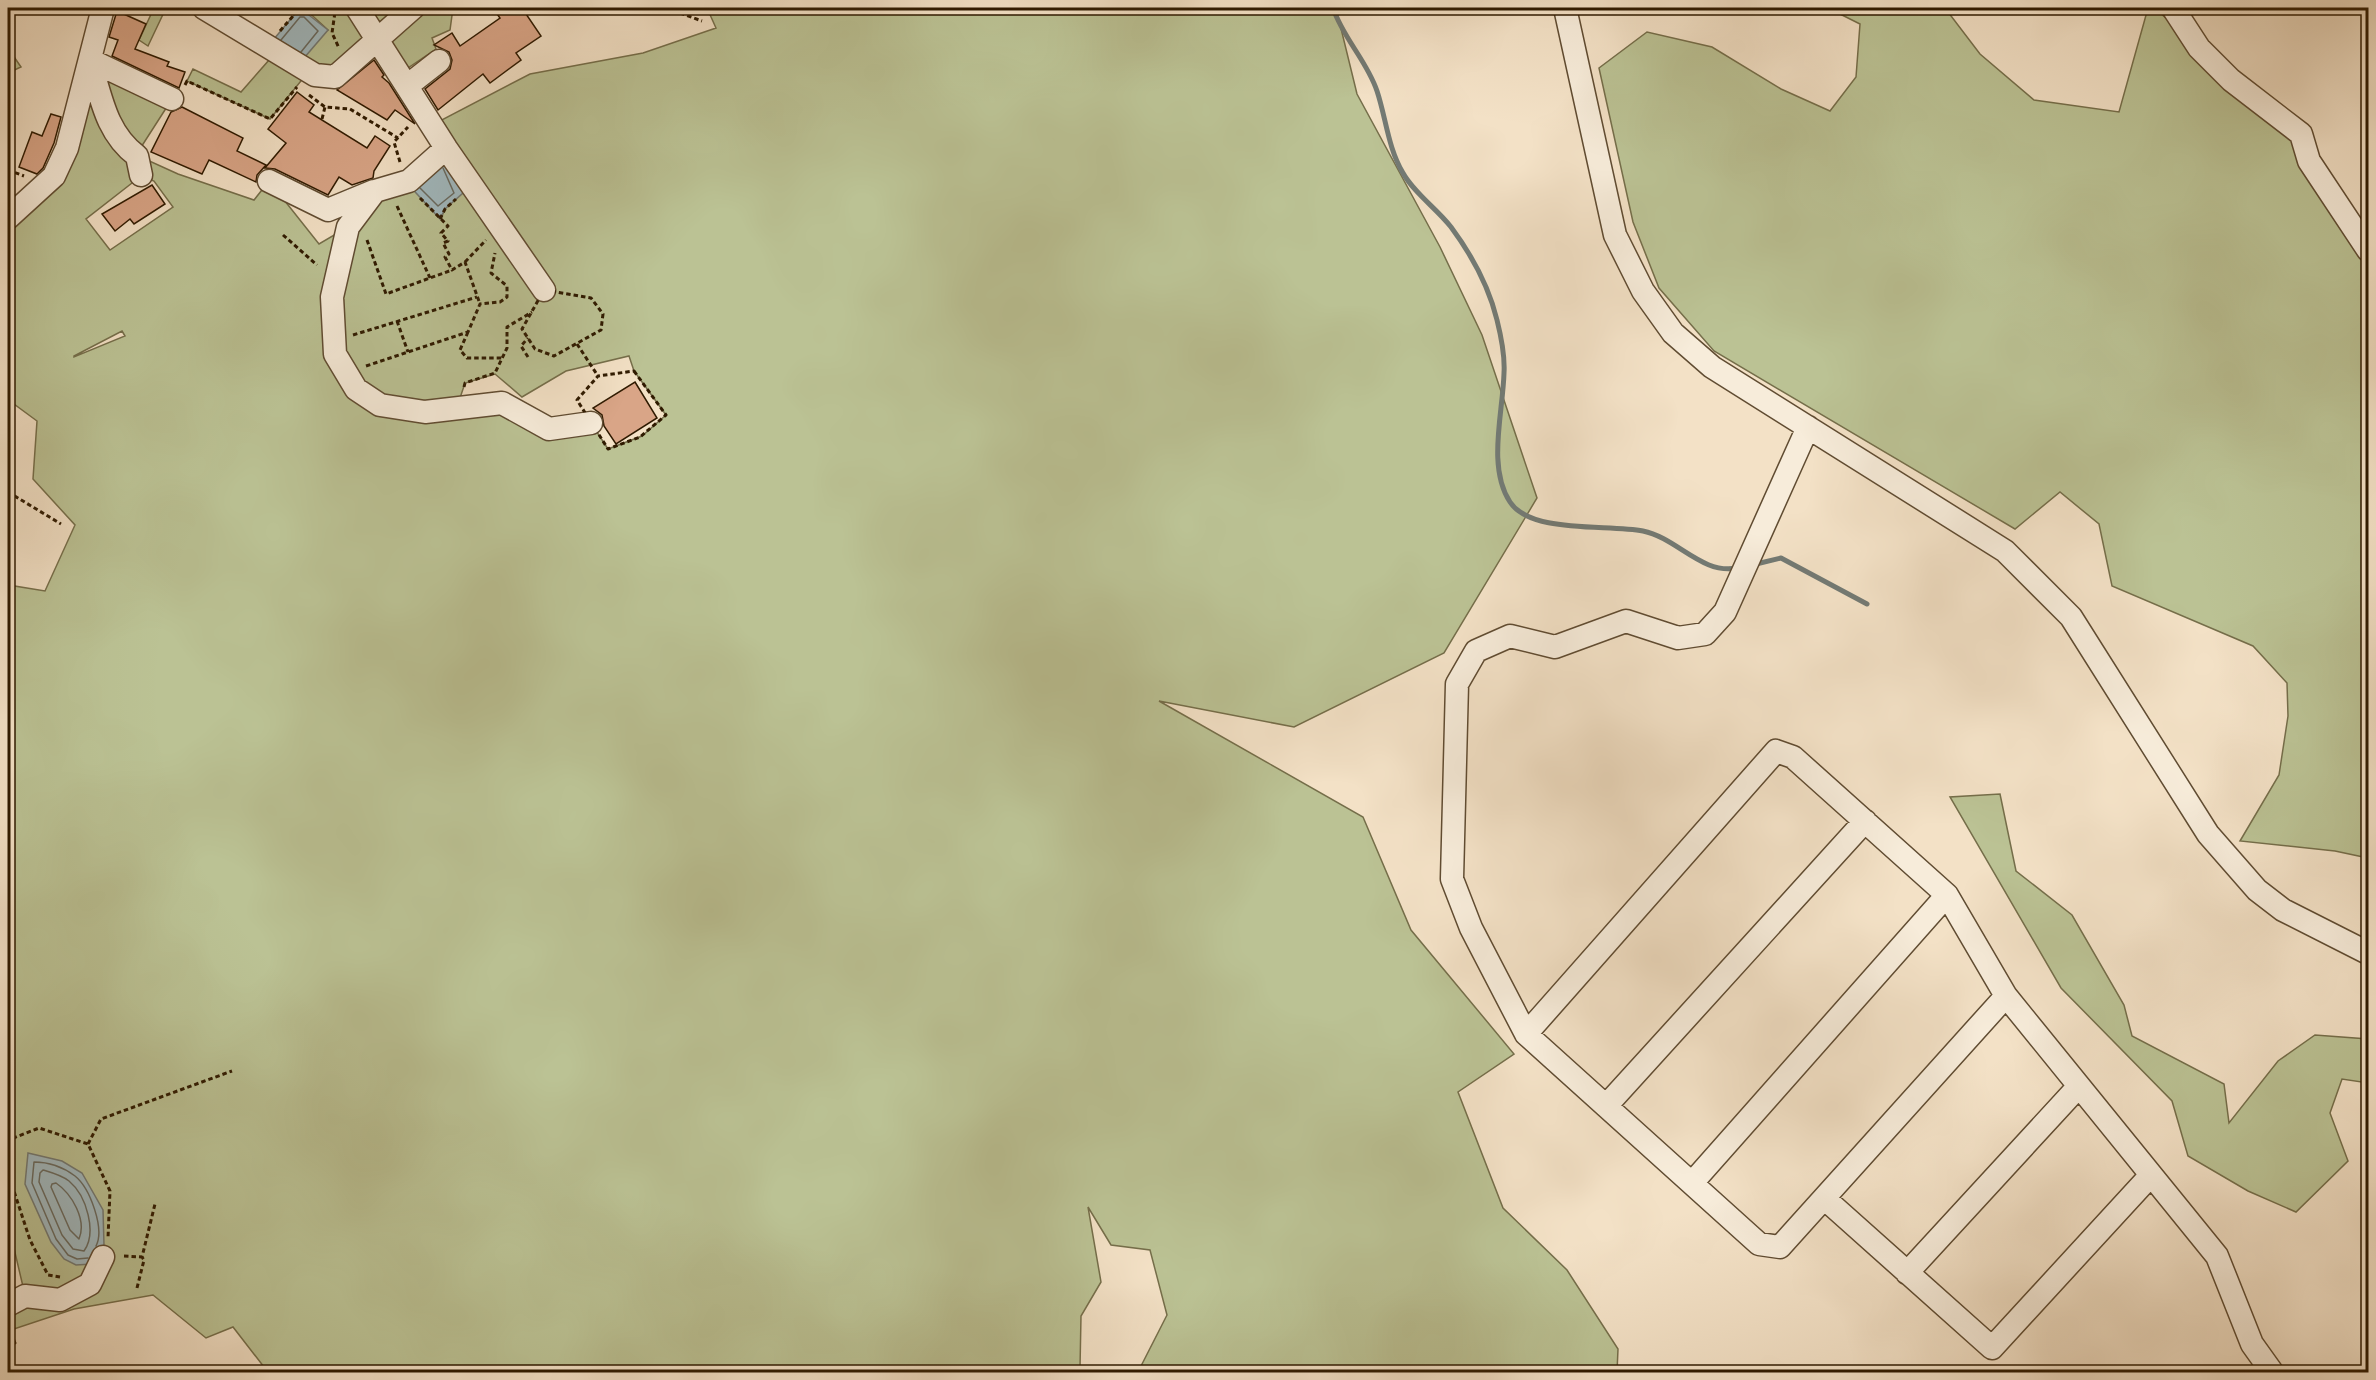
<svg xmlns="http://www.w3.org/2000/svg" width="2376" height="1380" font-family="'Old Standard TT',serif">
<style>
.green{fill:#bbc294;stroke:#756e4a;stroke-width:1.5;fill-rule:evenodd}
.water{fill:#a1bac1;stroke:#737a74;stroke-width:1.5}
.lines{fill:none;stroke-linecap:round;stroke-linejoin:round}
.shore{stroke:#686a60;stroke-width:1.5}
.stream{stroke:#737a74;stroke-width:5}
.building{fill:#d9a587;stroke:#2f1a00;stroke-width:1.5}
.minor-casing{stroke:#604c32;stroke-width:25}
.path{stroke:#2f1a00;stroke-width:3;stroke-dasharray:4.5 3;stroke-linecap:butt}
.minor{stroke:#f7ecda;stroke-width:22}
</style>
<rect width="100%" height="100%" fill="#f3e1c6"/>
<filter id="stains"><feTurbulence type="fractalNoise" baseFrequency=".00333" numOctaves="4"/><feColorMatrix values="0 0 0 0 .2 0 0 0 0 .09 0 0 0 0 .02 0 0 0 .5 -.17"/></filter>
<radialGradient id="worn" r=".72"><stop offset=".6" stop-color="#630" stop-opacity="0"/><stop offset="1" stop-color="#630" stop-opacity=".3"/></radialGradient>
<path class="green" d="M 154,8 L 166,8 L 148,46 L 139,40 Z
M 304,8 L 453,8 L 450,30 L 432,38 L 436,49 L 399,74 L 377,40 L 335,77 L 309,71 L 270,119 L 187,81 L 193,69 L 241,92 L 277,51 L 328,30 Z
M 707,8 L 1336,8 L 1357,94 L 1440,247 L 1482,335 L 1537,498 L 1444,653 L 1294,727 L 1159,701 L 1363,817 L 1411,930 L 1514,1054 L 1458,1092 L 1503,1208 L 1567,1270 L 1618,1349 L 1617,1372 L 1138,1372 L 1167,1315 L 1150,1250 L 1111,1245 L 1088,1207 L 1101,1282 L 1081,1316 L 1080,1368 L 1073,1372 L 264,1372 L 264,1367 L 233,1327 L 206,1338 L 153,1295 L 74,1309 L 8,1331 L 8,1305 L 25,1295 L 8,1223 L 8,585 L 45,591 L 75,525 L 33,479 L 37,421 L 14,404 L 8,389 L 8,218 L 45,184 L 90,60 L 172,99 L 136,155 L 178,174 L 254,200 L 269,181 L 319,244 L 348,227 L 375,191 L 406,182 L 441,218 L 445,209 L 449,167 L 432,125 L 530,74 L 643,53 L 716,28 ZM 141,176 L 154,181 L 173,207 L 110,250 L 86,219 ZM 122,331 L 125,336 L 74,357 L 74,356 ZM 629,356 L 634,371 L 666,415 L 642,436 L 608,449 L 591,423 L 549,429 L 502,403 L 457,407 L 465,383 L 495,374 L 522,397 L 566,371 Z
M 1828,8 L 1945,8 L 1980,54 L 2034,100 L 2119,112 L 2148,8 L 2155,8 L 2291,135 L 2368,233 L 2368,858 L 2335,851 L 2240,841 L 2279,775 L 2288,716 L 2287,683 L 2253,646 L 2112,586 L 2099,524 L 2060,492 L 2015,529 L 1714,351 L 1659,288 L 1633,222 L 1599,68 L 1647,32 L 1712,47 L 1781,89 L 1830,111 L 1856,77 L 1860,24 Z
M 8,48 L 21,67 L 8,73 Z
M 2000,794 L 2016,871 L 2072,915 L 2124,1005 L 2132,1036 L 2224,1084 L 2229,1123 L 2278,1061 L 2315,1035 L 2368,1039 L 2368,1083 L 2342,1079 L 2330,1113 L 2348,1161 L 2296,1212 L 2248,1191 L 2188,1156 L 2172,1101 L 2061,988 L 1950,797 Z"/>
<path class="water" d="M 300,8 L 328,30 L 298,65 L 268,46 Z
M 441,153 L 463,193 L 445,209 L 440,219 L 406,182 Z
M 28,1153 L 62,1161 L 82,1173 L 103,1210 L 104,1245 L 92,1264 L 76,1265 L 64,1259 L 51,1242 L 25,1184 Z"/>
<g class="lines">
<path class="shore" d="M 281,40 L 300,17 L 304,17 L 318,31 L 301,52
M 420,188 L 438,206 L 454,193 L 443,168
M 43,1170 C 53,1173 61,1175 69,1181 C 87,1196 97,1233 84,1251 L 73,1249 L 62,1235 L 39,1182 L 40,1173 Z
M 56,1183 C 72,1194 87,1220 79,1239 L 70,1230 L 51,1187 L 52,1184 Z
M 88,1258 L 77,1259 L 68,1255 L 56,1239 L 32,1183 L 34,1162 C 48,1162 63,1167 75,1176 C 90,1188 105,1229 96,1246"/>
<path class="stream" d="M 1333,8 C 1343,38 1367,61 1377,91 C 1386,118 1388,148 1403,173 C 1414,193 1436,208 1451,227 C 1471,254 1489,287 1497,320 C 1501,336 1505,357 1504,373 C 1503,413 1487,467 1510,502 C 1531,534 1608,524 1643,531 C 1677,538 1702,575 1737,568
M 1752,565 L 1781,558 L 1867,604"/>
</g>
<path class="building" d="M 506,8 L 522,8 L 541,36 L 516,53 L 521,60 L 490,83 L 483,74 L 438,110 L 425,89 L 450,69 L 452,60 L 449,52 L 434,45 L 452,33 L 460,46 L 500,18 L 497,14 Z
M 117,11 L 146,24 L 135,49 L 169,62 L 167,66 L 185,72 L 179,88 L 112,56 L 118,40 L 109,37 Z
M 374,60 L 384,75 L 382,77 L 389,83 L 415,124 L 395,110 L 387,120 L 337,90 Z
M 297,92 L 314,105 L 309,112 L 367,148 L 375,136 L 390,146 L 374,171 L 373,178 L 352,185 L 339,177 L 328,195 L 275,169 L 265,168 L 286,143 L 268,129 Z
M 182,107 L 243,138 L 237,151 L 266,165 L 257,175 L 256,182 L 209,160 L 202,174 L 151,152 L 171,112 Z
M 51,114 L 61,117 L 54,143 L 43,168 L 37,174 L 19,167 L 32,132 L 42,136 Z
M 152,185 L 165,204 L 134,224 L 130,219 L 115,231 L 102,214 Z
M 635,382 L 657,418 L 616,444 L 604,426 L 602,415 L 593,408 Z"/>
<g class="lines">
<g class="minor-casing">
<path id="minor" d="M 204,8 L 315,75 L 335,77 L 413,8
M 357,8 L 446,148 L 544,290
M 1565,8 L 1615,235 L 1643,291 L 1673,333 L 1712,367 L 2005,551 L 2071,617 L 2208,834 L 2257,890 L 2283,910 L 2368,953
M 2173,8 L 2199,48 L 2231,80 L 2301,134 L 2309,161 L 2368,250
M 90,60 L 172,99
M 90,61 C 101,97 106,133 137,156 L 141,175
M 407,86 L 439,61
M 446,148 L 409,181 L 375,191 L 348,227 L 332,297 L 335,354 L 356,389 L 380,405 L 425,412 L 502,403 L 549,429 L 591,423
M 269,181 L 328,210 L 374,191
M 8,218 L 54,176 L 67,148 L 103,8
M 1808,427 L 1725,612 L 1705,634 L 1678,638 L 1626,621 L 1555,647 L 1510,636 L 1476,651 L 1457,684 L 1452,879 L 1471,928 L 1526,1034 L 1759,1244 L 1780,1247 L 2006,996
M 1526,1034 L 1776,751 L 1793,757 L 1947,895 L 2006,996 L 2217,1256 L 2252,1344 L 2272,1372
M 1606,1106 L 1865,821
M 1692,1183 L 1947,895
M 1824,1198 L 1992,1348 L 2151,1175
M 1907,1273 L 2079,1086
M 8,1305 L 25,1296 L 60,1300 L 90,1284 L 103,1257"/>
</g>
<path class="path" d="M 330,8 L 335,12 L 332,33 L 339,48
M 666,8 L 702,21
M 280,31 L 300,8
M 185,85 L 187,81 L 270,119 L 297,87
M 309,95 L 325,107
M 322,119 L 325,107 L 350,109 L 398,138
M 400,162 L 394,142 L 408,127
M 8,170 L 24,176
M 420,198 L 448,226 L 441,233 L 448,241 L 443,243 L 449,254 L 445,257 L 452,270 L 465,262 L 480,304
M 397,206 L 430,278
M 440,219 L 445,209 L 456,199
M 283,235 L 317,265
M 367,240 L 386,294 L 452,270
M 465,262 L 486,240
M 544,290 L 591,298 L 603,314 L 601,330 L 554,356 L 535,349 L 522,329 Z
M 397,321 L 408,352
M 468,332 L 460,350 L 467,358 L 503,358
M 353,335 L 477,297
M 577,344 L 598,376
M 528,357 L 521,346 L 528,338
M 366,366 L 468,332 L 480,304 L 500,302 L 507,297 L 507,286 L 491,273 L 495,253
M 634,371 L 666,415 L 640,437 L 608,449 L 577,400 L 598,376 Z
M 464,387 L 465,383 L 495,373 L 507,348 L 507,327 L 532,312
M 8,492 L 61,524
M 88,1144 L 101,1119 L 232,1071
M 124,1256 L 142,1257 L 155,1204
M 60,1277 L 48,1275 L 30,1240 L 10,1179 L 11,1139 L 39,1128 L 88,1144 L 110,1191 L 108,1238
M 137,1288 L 144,1260 L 142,1257
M 8,1326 L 15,1343 L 8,1359"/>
<use href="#minor" class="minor"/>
</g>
<rect width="2376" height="1380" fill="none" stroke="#f3e1c6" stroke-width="30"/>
<rect x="9" y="9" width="2358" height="1362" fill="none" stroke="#2f1a00" stroke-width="3"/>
<rect x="15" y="15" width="2346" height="1350" fill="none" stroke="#2f1a00" stroke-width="1.5"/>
<rect width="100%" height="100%" filter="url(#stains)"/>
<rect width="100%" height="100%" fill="url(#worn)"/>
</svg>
